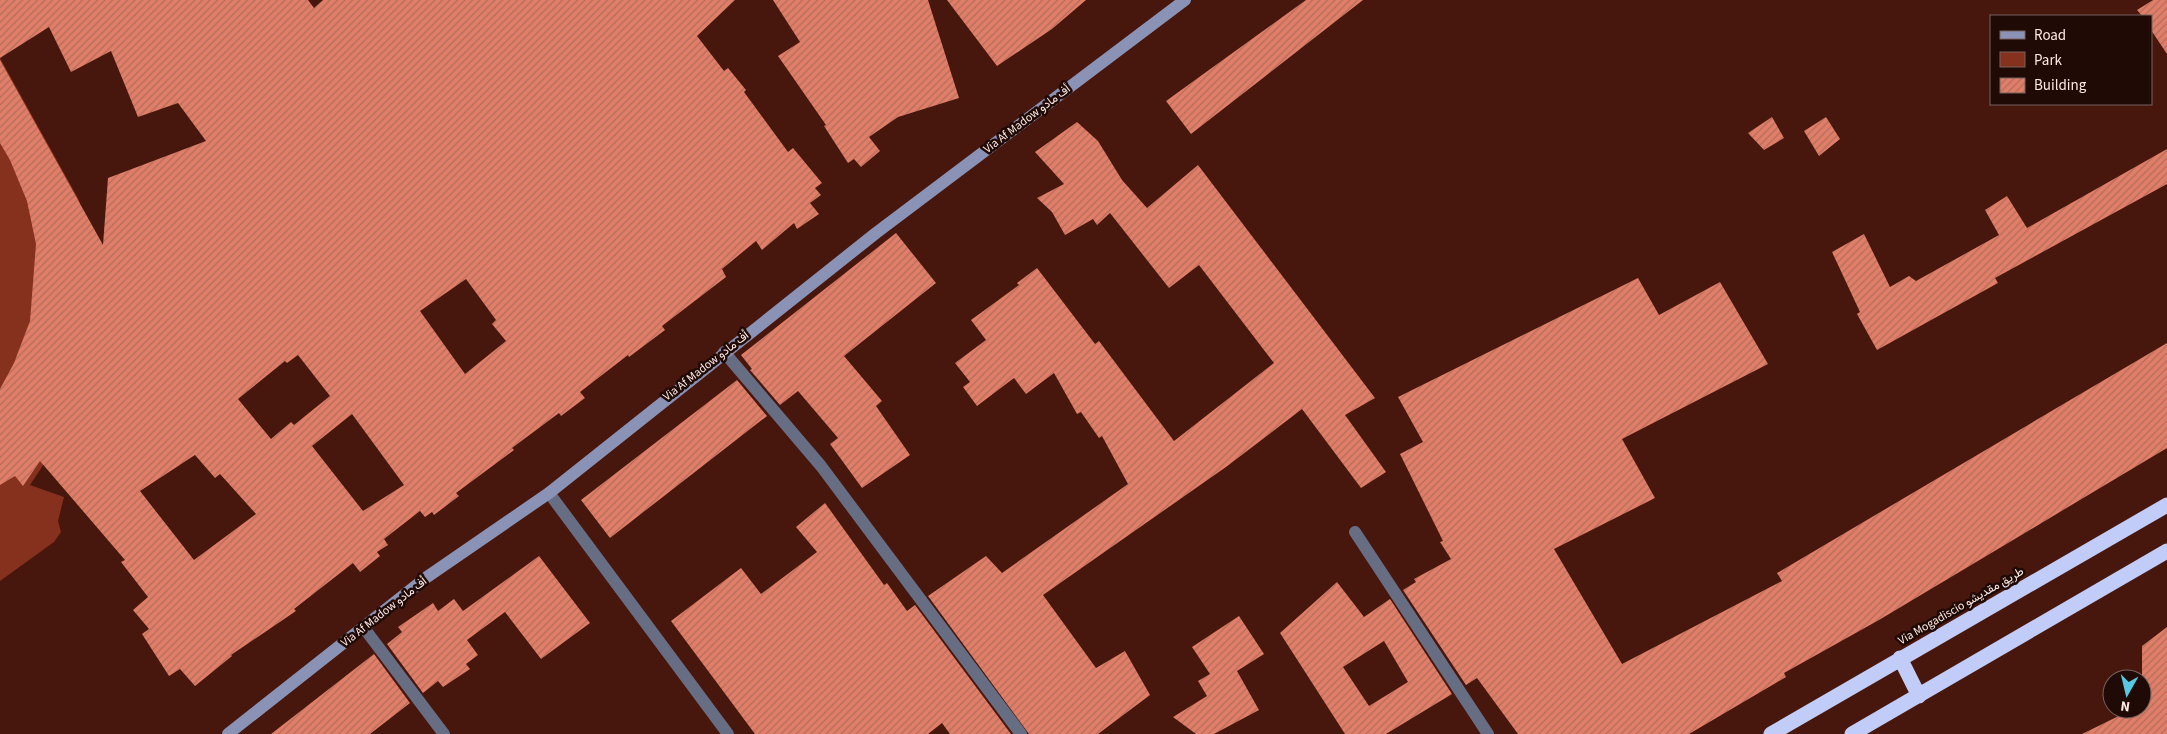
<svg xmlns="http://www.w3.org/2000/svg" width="2167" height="734" font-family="'Source Sans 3',Vazirmatn,sans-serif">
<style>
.green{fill:#86301e}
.building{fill:url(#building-hatch);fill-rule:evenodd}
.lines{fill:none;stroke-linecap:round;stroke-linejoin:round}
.street{stroke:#676d83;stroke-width:12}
.secondary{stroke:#8a93b6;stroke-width:12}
.highway{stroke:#c1cdf8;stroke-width:15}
.labels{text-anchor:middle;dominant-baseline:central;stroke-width:5;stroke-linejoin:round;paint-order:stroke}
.street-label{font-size:12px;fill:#fde9e4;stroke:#200a06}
</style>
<defs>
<pattern id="building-hatch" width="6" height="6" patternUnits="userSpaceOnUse" patternTransform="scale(1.25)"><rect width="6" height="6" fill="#e07e68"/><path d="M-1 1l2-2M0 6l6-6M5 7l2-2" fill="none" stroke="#b46d5d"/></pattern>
</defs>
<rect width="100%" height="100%" fill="#47160c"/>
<path class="green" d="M 0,58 L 79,200 L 81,214 L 69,426 L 30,485 L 64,497 L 58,521 L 61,532 L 54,542 L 0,581 Z"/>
<path class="building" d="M 0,0 L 308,0 L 314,8 L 323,0 L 735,0 L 697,36 L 724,71 L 728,68 L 746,90 L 744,92 L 788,152 L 793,148 L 822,183 L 815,188 L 821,195 L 810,203 L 819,214 L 797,229 L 794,223 L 762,250 L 756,241 L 722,269 L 726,277 L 662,326 L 665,330 L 629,357 L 628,355 L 580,392 L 585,398 L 561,416 L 559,413 L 512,448 L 514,450 L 456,493 L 459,496 L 434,515 L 432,512 L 425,517 L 420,511 L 384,539 L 388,545 L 377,552 L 380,556 L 360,572 L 353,563 L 294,609 L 296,611 L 231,655 L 232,656 L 195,686 L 180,669 L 169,676 L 142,634 L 149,629 L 133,610 L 148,597 L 121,562 L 125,560 L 40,461 L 23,486 L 15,476 L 0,485 L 0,389 L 14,363 L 30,321 L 36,244 L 27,201 L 10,160 L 0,143 L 0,60 L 103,245 L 108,178 L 206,141 L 178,103 L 138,117 L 111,51 L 71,72 L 49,27 L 0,58 ZM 466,279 L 496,320 L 492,324 L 506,341 L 465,374 L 420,311 ZM 298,355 L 330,396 L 294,425 L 291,422 L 271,439 L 238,399 L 285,361 L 287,363 ZM 352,414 L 404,485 L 363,511 L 312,446 ZM 195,455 L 215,478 L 220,474 L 256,514 L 194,560 L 140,491 Z
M 773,0 L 928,0 L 959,98 L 898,117 L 869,137 L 880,151 L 861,167 L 854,159 L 848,163 L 824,126 L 826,125 L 778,56 L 800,42 Z
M 947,0 L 1086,0 L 1052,29 L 997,66 Z
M 1306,0 L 1363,0 L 1191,134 L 1166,101 Z
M 2153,0 L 2167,0 L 2167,54 L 2151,30 L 2151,16 L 2142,16 L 2137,10 Z
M 1772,117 L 1784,138 L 1764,150 L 1748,133 Z
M 1826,117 L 1840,139 L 1819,156 L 1804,131 Z
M 1077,122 L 1098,141 L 1122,180 L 1147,208 L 1198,165 L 1375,398 L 1345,415 L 1386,472 L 1361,488 L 1302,409 L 1226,467 L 1043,595 L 1096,668 L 1125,651 L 1150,695 L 1098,734 L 1029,734 L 928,596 L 986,556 L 1002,573 L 1128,484 L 1102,436 L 1099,438 L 1081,412 L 1077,414 L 1054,373 L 1026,394 L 1014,378 L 977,406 L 963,387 L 970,382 L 955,363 L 986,340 L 971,320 L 1019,285 L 1017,283 L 1037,268 L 1095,344 L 1099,341 L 1174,441 L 1274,363 L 1199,265 L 1169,288 L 1110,213 L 1097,225 L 1093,219 L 1065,235 L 1052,212 L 1037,198 L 1064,184 L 1035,152 Z
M 2167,149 L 2167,184 L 1995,278 L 1998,283 L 1877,350 L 1857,314 L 1860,312 L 1832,252 L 1864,234 L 1890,287 L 1909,276 L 1916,281 L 1999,235 L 1985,210 L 2007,196 L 2027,228 Z
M 896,233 L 936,283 L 844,356 L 882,401 L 876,406 L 910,455 L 862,488 L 830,444 L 838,438 L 798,391 L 780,405 L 750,370 L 752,369 L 741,355 Z
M 1638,278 L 1659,315 L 1720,282 L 1768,364 L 1622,439 L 1655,498 L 1554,549 L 1622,664 L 1782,581 L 1777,573 L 2167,343 L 2167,448 L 1879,620 L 1784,673 L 1786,677 L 1689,734 L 1518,734 L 1477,678 L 1466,685 L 1403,590 L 1416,582 L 1414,579 L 1451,559 L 1440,542 L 1443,541 L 1400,454 L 1423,442 L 1398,397 Z
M 737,380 L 767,416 L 610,538 L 581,500 Z
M 825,503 L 884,585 L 887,583 L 907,611 L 915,605 L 1011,734 L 950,734 L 942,723 L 928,734 L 755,734 L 671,621 L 741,568 L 761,594 L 817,552 L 796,527 Z
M 539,556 L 590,623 L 541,659 L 505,612 L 467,640 L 478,655 L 466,664 L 470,669 L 443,687 L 438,681 L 423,693 L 387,644 L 402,632 L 398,627 L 433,603 L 438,611 L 454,599 L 463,611 Z
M 1337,582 L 1364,617 L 1390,599 L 1452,694 L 1386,734 L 1345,734 L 1280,633 ZM 1384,641 L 1408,682 L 1369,706 L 1343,667 Z
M 1239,616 L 1264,654 L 1237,671 L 1259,710 L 1214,734 L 1196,734 L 1173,717 L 1207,696 L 1198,681 L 1210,674 L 1192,647 Z
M 2167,627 L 2167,734 L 2082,734 L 2133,709 L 2142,709 L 2142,646 Z
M 374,654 L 410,703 L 370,734 L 271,734 Z"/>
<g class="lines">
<path class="street" d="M 724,352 L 821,466 L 1021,734
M 549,493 L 728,734
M 1355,532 L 1488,734
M 364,628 L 444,734"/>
<path class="secondary" d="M 228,734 L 427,577 L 549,493 L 876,233 L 1185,0"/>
<path class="highway" d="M 1900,658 L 1919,696
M 1771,734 L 2167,505
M 1852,734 L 2167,551"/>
</g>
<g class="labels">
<g class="street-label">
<text transform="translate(1027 119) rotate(-37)">Via Af Madow أف مادو</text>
<text transform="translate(706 366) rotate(-38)">Via Af Madow أف مادو</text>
<text transform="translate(1961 606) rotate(-30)">Via Mogadiscio طريق مقديشو</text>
<text transform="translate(384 612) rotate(-38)">Via Af Madow أف مادو</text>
</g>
</g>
<rect x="1990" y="15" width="162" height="90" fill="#200a06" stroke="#78635f"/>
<rect x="2000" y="31" width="25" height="8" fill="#8a93b6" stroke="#78635f"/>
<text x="2034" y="40" font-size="15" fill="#fde9e4">Road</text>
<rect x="2000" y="52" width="25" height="15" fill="#86301e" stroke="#78635f"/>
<text x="2034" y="65" font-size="15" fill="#fde9e4">Park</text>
<rect x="2000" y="78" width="25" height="15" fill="url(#building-hatch)" stroke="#78635f"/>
<text x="2034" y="90" font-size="15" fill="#fde9e4">Building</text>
<g transform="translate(2127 694) rotate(188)"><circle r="24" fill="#200a06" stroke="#78635f"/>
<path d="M0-4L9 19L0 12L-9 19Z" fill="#56c9e1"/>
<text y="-8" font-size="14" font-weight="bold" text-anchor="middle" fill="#fde9e4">N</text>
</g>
</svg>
